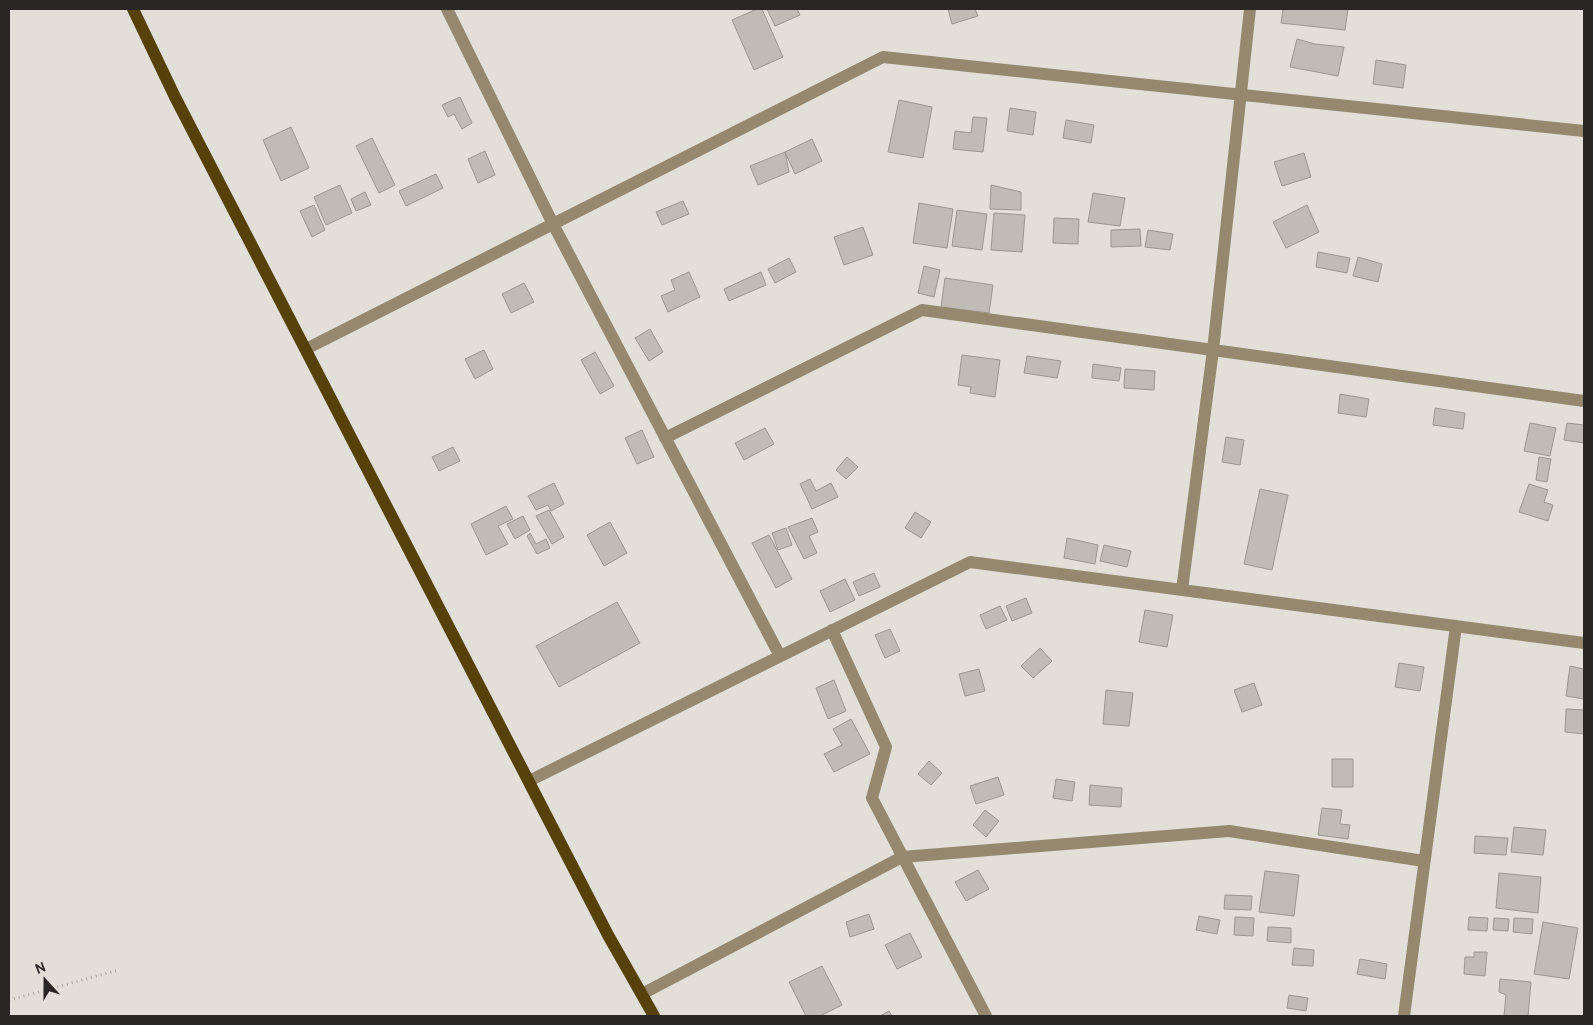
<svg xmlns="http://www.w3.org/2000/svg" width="1593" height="1025" font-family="Cabin,sans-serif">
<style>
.building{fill:#bfbcb6;stroke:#999690}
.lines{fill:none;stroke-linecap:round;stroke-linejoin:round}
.path{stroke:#a8a6a1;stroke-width:3;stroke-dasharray:1 4;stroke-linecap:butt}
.minor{stroke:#95886f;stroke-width:12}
.major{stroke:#57410b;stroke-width:12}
</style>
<rect width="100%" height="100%" fill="#e2dfd9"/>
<path class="building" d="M 757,9 L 762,9 L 783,57 L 754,70 L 732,20 Z
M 767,9 L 797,9 L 800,15 L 775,26 Z
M 948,9 L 975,9 L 978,16 L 952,24 Z
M 1283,9 L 1348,9 L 1345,30 L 1281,23 Z
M 1297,39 L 1315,44 L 1344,47 L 1338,76 L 1290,67 Z
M 1376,60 L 1406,65 L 1403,88 L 1373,84 Z
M 460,97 L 472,123 L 462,129 L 454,114 L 448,117 L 442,105 Z
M 899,100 L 932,107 L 923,158 L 888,152 Z
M 1010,108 L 1036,112 L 1033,135 L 1007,131 Z
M 973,117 L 987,118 L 983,152 L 953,149 L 955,131 L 971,133 Z
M 1066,120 L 1094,125 L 1091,143 L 1063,138 Z
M 291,127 L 309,168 L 281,181 L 263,140 Z
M 372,138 L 395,185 L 379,193 L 356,146 Z
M 812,139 L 822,161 L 795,174 L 785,152 Z
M 485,151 L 495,175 L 478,183 L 468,159 Z
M 785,152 L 789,172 L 758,185 L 750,166 Z
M 1304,153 L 1311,177 L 1282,186 L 1274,162 Z
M 436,174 L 443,188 L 406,206 L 399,191 Z
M 340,185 L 352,213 L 326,225 L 314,197 Z
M 991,185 L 1021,192 L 1021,210 L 990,209 Z
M 365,192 L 371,205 L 356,211 L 351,199 Z
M 1093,193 L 1125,198 L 1120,226 L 1088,222 Z
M 683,201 L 689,214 L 662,225 L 656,212 Z
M 919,203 L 953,209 L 947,248 L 913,243 Z
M 314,205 L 325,230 L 312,237 L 300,211 Z
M 1307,205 L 1319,232 L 1286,248 L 1273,222 Z
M 957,210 L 987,214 L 982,250 L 952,246 Z
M 994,213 L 1025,215 L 1022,252 L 991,250 Z
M 1054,218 L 1079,219 L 1078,244 L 1053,243 Z
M 863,227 L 873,255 L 844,265 L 834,237 Z
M 1140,229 L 1141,246 L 1111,247 L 1111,230 Z
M 1148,230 L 1173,234 L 1170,250 L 1145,247 Z
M 1318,252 L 1350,258 L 1347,273 L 1316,267 Z
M 1358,257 L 1382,264 L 1378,282 L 1353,276 Z
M 789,258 L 796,272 L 775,283 L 768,269 Z
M 924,266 L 940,270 L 934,297 L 918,293 Z
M 689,272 L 700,297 L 668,312 L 661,296 L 675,290 L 671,280 Z
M 761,272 L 766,285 L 729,301 L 724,289 Z
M 945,278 L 993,285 L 989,313 L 941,307 Z
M 524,283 L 534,302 L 511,313 L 502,294 Z
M 650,329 L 663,352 L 649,361 L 635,338 Z
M 484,350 L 493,369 L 475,379 L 465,359 Z
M 595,352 L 614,386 L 600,394 L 581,360 Z
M 962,355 L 1000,360 L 995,397 L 970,393 L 971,387 L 958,385 Z
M 1027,356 L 1061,361 L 1057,378 L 1024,373 Z
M 1093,364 L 1121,368 L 1119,381 L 1092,378 Z
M 1125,369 L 1155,371 L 1154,390 L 1124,388 Z
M 1340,394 L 1369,399 L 1366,417 L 1338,413 Z
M 1435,408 L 1465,413 L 1463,429 L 1433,425 Z
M 1530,423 L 1556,428 L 1550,456 L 1524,451 Z
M 1567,423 L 1584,425 L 1584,443 L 1564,440 Z
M 765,428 L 774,444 L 744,460 L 735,443 Z
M 642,430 L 654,457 L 637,464 L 625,438 Z
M 1226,437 L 1244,440 L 1240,465 L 1222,462 Z
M 453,447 L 460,461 L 439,471 L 432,457 Z
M 847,457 L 858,467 L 846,479 L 836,470 Z
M 1539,457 L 1551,459 L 1547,482 L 1536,480 Z
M 810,479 L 816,491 L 831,483 L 838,497 L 812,509 L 800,484 Z
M 554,483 L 564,504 L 551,511 L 548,505 L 536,510 L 528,496 Z
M 1529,484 L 1548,490 L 1544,502 L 1553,505 L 1548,521 L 1519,512 Z
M 1260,489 L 1288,495 L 1272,570 L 1244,564 Z
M 506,506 L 513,519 L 498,526 L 508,544 L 486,555 L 471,524 Z
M 549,510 L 564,537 L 552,544 L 536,516 Z
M 915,512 L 931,522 L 921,538 L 905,528 Z
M 523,516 L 530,530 L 515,539 L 507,524 Z
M 812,518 L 818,532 L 809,536 L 817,553 L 804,559 L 788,527 Z
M 610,522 L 627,553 L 604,566 L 587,535 Z
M 786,528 L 792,545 L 778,550 L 772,533 Z
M 530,533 L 536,544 L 546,539 L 550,548 L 537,554 L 527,536 Z
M 769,535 L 792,579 L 776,588 L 752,543 Z
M 1067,538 L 1098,545 L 1095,564 L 1064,558 Z
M 1104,545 L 1131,551 L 1127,567 L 1100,561 Z
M 874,573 L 880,587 L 859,596 L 853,582 Z
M 845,579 L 855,600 L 830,612 L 820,591 Z
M 1026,598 L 1032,613 L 1012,621 L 1006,606 Z
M 617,602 L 640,643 L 559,687 L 536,646 Z
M 1000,606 L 1007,620 L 986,629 L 980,615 Z
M 1145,610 L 1173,615 L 1167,647 L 1139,642 Z
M 890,629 L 900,651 L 885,658 L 875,635 Z
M 1040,648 L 1052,661 L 1033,678 L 1021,666 Z
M 1399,663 L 1424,667 L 1420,691 L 1395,687 Z
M 1570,666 L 1584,669 L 1584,699 L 1566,696 Z
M 979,669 L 985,691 L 965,696 L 959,674 Z
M 834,680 L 846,711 L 828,719 L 816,688 Z
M 1254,683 L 1262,705 L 1242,712 L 1234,690 Z
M 1106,690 L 1133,693 L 1129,726 L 1103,724 Z
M 1566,709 L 1584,710 L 1584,734 L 1565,732 Z
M 851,719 L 870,754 L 834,772 L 824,754 L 842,745 L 833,729 Z
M 1332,759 L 1353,759 L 1353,787 L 1332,787 Z
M 929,761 L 942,773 L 931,785 L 918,774 Z
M 998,777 L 1004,795 L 976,804 L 970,786 Z
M 1056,779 L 1075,782 L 1072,801 L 1053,798 Z
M 1090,785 L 1122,788 L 1121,807 L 1089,805 Z
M 1322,808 L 1342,810 L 1340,824 L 1350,825 L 1348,839 L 1318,835 Z
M 985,810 L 999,821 L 986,837 L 973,825 Z
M 1514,827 L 1546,830 L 1543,855 L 1511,852 Z
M 1475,836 L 1508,838 L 1506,855 L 1474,853 Z
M 978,870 L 989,889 L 966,901 L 955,882 Z
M 1265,871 L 1299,875 L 1294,916 L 1259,912 Z
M 1499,873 L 1541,877 L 1538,913 L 1496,908 Z
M 1225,895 L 1252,896 L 1251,910 L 1224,909 Z
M 869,914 L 874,929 L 850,937 L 846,922 Z
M 1199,916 L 1220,920 L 1217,934 L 1196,930 Z
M 1235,917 L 1254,918 L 1253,936 L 1234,935 Z
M 1469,917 L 1488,918 L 1487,931 L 1468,930 Z
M 1494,918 L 1509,919 L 1508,931 L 1493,930 Z
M 1514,918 L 1533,919 L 1532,934 L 1513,932 Z
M 1543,922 L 1578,928 L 1569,979 L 1534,974 Z
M 1268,927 L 1291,928 L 1291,943 L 1267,941 Z
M 910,933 L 922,957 L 897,969 L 885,945 Z
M 1294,948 L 1314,950 L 1313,966 L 1292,965 Z
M 1474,952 L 1487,952 L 1485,976 L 1464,974 L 1465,957 L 1474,957 Z
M 1360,959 L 1387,964 L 1385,979 L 1357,974 Z
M 822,966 L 842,1005 L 820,1016 L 806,1016 L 789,982 Z
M 1500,979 L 1531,982 L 1528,1016 L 1504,1016 L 1506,995 L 1499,992 Z
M 1289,995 L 1308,998 L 1306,1011 L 1287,1008 Z
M 889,1011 L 892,1016 L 880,1016 Z"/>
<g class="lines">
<path class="path" d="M 9,1000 L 119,970"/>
<path class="minor" d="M 447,9 L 553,224 L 780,656
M 306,349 L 883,57 L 1584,131
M 665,438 L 922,310 L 1584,401
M 1182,590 L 1213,350 L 1250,9
M 832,630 L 886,747 L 872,798 L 986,1016
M 529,781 L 970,562 L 1584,643
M 642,994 L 902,857 L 1229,831 L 1424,861
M 1404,1016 L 1456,626"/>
<path class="major" d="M 133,9 L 175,97 L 608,935 L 654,1016"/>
</g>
<rect width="1593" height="1025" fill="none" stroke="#282724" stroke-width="20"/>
<g transform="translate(45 980) rotate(339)" stroke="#e2dfd9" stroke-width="4" paint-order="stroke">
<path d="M0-4L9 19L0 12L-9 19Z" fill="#282724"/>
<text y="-8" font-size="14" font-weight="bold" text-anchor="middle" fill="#282724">N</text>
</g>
</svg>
